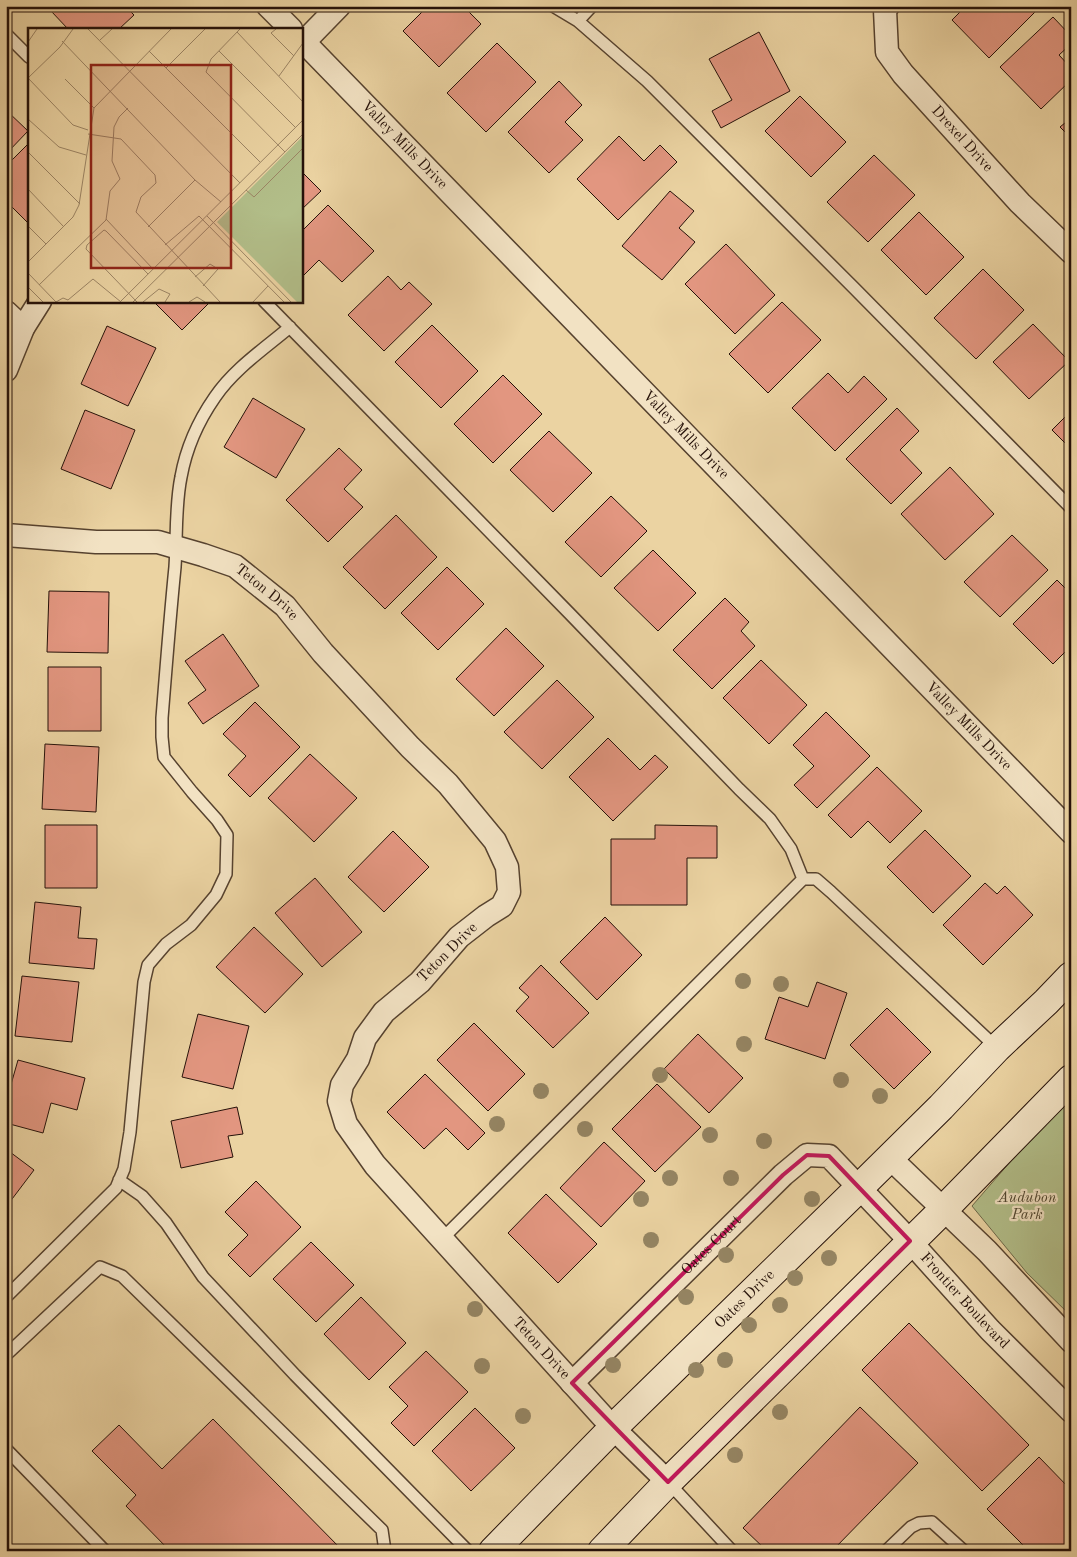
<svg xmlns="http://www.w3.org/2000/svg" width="1077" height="1557" font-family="'Old Standard TT',serif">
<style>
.green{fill:#b2be89;stroke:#6c6849}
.building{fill:#e29680;stroke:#251109}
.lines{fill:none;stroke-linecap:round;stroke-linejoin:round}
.lane-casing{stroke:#56422f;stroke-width:14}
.street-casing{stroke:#56422f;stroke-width:25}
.secondary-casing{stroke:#251109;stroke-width:30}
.lane{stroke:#f2e2c3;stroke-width:11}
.street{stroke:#f2e2c3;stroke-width:22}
.secondary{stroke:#f2e2c3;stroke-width:28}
.tree{fill:#958563}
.marked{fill:none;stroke:#c2185b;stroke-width:4;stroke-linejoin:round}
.labels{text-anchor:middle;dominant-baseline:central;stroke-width:4.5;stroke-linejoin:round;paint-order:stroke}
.street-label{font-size:15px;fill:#251109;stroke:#f2e2c3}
.park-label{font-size:15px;font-style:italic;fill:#4f452f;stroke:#f2e2c3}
.inset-road{fill:none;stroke:#9c8565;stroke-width:1}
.view{fill:#8f2418;fill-opacity:0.15;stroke:#8f2418;stroke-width:2.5}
.inset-edge{fill:none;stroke:#251109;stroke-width:2.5}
</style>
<rect width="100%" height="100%" fill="#ebd3a2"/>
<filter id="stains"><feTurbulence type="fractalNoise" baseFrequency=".004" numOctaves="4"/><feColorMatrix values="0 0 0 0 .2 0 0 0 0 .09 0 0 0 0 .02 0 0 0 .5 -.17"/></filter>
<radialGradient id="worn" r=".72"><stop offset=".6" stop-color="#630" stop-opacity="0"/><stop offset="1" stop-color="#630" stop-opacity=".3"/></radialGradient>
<path class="green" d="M 1071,1100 L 1071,1316 L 1027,1273 L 972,1206 L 1023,1147 Z"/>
<path class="building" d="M 56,6 L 125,6 L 134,15 L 119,29 L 68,29 L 51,11 Z
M 428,6 L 463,6 L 481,24 L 439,67 L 403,31 Z
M 966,6 L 1032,6 L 1037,10 L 989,58 L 952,20 Z
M 1053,17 L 1071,36 L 1071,44 L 1059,55 L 1071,68 L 1071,80 L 1041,109 L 1000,67 Z
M 759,32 L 790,91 L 721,128 L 712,111 L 732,100 L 709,59 Z
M 497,43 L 536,82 L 486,132 L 447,93 Z
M 559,81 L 582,105 L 565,122 L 583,140 L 549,173 L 508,132 Z
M 800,96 L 846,142 L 811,177 L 765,131 Z
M 6,110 L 28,131 L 6,154 Z
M 1071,118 L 1071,138 L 1060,127 Z
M 619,136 L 644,161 L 660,145 L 677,162 L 618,220 L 577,179 Z
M 29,143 L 29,222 L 28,223 L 6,201 L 6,166 Z
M 874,155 L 915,195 L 868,242 L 827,202 Z
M 301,171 L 321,191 L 301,210 Z
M 670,191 L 694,211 L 679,228 L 695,242 L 662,280 L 622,246 Z
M 328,205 L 374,251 L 342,282 L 319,260 L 301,278 L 301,232 Z
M 919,212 L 964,257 L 926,295 L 881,250 Z
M 726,244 L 775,295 L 735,334 L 685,284 Z
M 983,269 L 1024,310 L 976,359 L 934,318 Z
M 388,276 L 401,290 L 409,282 L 432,304 L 384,351 L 348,315 Z
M 153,301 L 211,301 L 182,330 Z
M 782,302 L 821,340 L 768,393 L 729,354 Z
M 1033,324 L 1069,361 L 1029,399 L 993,362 Z
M 432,325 L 478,371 L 441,408 L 395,362 Z
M 107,326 L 156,348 L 128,406 L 81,384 Z
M 828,373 L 848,393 L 864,376 L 887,399 L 835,451 L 792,408 Z
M 503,375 L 542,414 L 493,463 L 454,424 Z
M 253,398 L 305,429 L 276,478 L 224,447 Z
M 897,408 L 919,431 L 900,450 L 922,473 L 891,504 L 846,459 Z
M 85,410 L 135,430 L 111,489 L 61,469 Z
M 1071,411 L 1071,449 L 1052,430 Z
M 549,431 L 592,473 L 553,512 L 510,470 Z
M 339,448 L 362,470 L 344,489 L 363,507 L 328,542 L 286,500 Z
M 950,467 L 994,514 L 945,560 L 901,514 Z
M 611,496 L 647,531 L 601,577 L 565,542 Z
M 396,515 L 437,557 L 385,609 L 343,567 Z
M 1012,535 L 1048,570 L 1000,617 L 964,582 Z
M 653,550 L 696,593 L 658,631 L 614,588 Z
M 447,567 L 484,604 L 438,650 L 401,613 Z
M 1057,580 L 1071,594 L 1071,646 L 1053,664 L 1013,624 Z
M 49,591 L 109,592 L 108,653 L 47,652 Z
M 725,598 L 749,622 L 741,631 L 755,646 L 712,689 L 673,650 Z
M 506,628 L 544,666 L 494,716 L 456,679 Z
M 223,634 L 259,686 L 203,724 L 188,703 L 206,690 L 185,661 Z
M 761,660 L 807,705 L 769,744 L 723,698 Z
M 48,667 L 101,667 L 101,731 L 48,731 Z
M 557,680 L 594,717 L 542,769 L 504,732 Z
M 255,702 L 300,747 L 250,797 L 228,775 L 246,756 L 223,734 Z
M 826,712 L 870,756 L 817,808 L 794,785 L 814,766 L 793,745 Z
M 608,738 L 640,770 L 655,755 L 668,767 L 613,821 L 569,777 Z
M 45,744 L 99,747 L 96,812 L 42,809 Z
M 310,754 L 357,798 L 314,842 L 268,798 Z
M 877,767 L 922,811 L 890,843 L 868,821 L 851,838 L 828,815 Z
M 45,825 L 97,825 L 97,888 L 45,888 Z
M 655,825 L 717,826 L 717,858 L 687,858 L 687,905 L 611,905 L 611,839 L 655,839 Z
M 925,830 L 971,876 L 933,913 L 887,867 Z
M 393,831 L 429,867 L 384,912 L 348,877 Z
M 315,878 L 362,932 L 322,967 L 275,913 Z
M 985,883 L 997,894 L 1005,886 L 1033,915 L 983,965 L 943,925 Z
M 35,902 L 81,907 L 78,938 L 97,939 L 94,969 L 29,963 Z
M 605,917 L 642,955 L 597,1000 L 560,962 Z
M 254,927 L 303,974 L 265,1013 L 216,967 Z
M 541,965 L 589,1013 L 553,1048 L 516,1011 L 529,997 L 519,988 Z
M 22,976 L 79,982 L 72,1042 L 15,1036 Z
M 817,982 L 847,993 L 825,1059 L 765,1039 L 779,997 L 808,1007 Z
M 887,1008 L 931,1052 L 894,1089 L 850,1045 Z
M 198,1014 L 249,1026 L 233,1089 L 182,1077 Z
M 474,1023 L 525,1074 L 488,1111 L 437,1060 Z
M 698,1034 L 743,1078 L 709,1113 L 664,1069 Z
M 18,1060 L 85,1078 L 77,1110 L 51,1103 L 43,1133 L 6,1123 L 6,1102 Z
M 425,1074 L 485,1133 L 468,1150 L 446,1128 L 424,1149 L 387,1112 Z
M 657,1084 L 701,1127 L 655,1172 L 612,1129 Z
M 237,1107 L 243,1134 L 228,1136 L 233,1157 L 181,1168 L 171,1121 Z
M 604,1142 L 645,1181 L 601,1227 L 560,1188 Z
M 6,1149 L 34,1170 L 6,1207 Z
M 256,1181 L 301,1227 L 250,1277 L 228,1255 L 248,1235 L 225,1212 Z
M 546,1194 L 597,1244 L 558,1283 L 508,1233 Z
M 311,1242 L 354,1285 L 316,1322 L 273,1279 Z
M 361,1297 L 406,1343 L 369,1380 L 324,1334 Z
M 909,1323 L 1029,1445 L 982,1491 L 862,1370 Z
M 426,1351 L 468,1392 L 414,1446 L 391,1423 L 408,1406 L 389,1387 Z
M 860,1407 L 918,1463 L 832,1551 L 767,1551 L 743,1528 Z
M 475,1408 L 515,1448 L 471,1491 L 432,1451 Z
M 213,1419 L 343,1551 L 170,1551 L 126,1506 L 136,1495 L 92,1451 L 119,1425 L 162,1469 Z
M 1039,1457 L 1071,1490 L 1071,1551 L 1029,1551 L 987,1509 Z"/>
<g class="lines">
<g class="lane-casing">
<path id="lane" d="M 553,6 L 578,21 L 647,81 L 854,288 L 1071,508
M 578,21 L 592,6
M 6,34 L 29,57
M 264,301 L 571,615 L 739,789 L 770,819 L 791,849 L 803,879
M 119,1180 L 142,1196 L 166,1223 L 203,1277 L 295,1375 L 468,1551
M 442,1239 L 803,879 L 816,879 L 831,892 L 997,1048
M 6,1297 L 116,1188 L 124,1169 L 130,1132 L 144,982 L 148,965 L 166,944 L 191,925 L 216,895 L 226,874 L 227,835 L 217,820 L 192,792 L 164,757 L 162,737 L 162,718 C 166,668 170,617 175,567 C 177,537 175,506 181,477 C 186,449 199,420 215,397 C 234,369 264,349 290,327
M 6,1355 L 100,1267 L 122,1276 L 382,1530 L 385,1551
M 6,1449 L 105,1551
M 668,1482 L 732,1551
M 886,1551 L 911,1527 L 919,1523 L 932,1522 L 964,1551"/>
</g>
<g class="street-casing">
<g id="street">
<path d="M 268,6 L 291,29"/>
<path id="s1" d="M 888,6 L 885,10 L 887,52 L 903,74 L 1020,203 L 1071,252"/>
<path id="s2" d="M 301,39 L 1071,832"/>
<path d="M 301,45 L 339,6"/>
<path d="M 6,312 L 23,328"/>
<path d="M 6,370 L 23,328 L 40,301"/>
<path id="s3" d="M 6,535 L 96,542 L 158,542 L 203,555 L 235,566 L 285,606 L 323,653 L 410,747 L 448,784 L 495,841 L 507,867 L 509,892 L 502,906 L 486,916 L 459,937 L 420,982 L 384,1012 L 365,1038 L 358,1059 L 342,1085 L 339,1101 L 346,1124 L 375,1165 L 613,1428 L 668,1482"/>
<path d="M 890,1158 L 987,1251 L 1071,1341"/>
<path id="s4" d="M 572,1383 L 783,1175 L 807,1155 L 829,1156 L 910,1241 L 990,1330 L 1071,1411"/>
</g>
</g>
<g class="secondary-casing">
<g id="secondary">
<path id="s5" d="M 493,1551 L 613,1428 L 860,1187 L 941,1107 L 997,1048 L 1046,1002 L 1071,976"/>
<path d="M 602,1551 L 668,1482 L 944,1209 L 1071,1079"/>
</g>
</g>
<use href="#lane" class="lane"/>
<use href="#street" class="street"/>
<use href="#secondary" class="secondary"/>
</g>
<g class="tree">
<circle cx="743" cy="981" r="8"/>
<circle cx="781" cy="984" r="8"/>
<circle cx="744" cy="1044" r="8"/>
<circle cx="660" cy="1075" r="8"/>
<circle cx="841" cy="1080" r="8"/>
<circle cx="541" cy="1091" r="8"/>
<circle cx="880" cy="1096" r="8"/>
<circle cx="497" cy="1124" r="8"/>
<circle cx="585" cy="1129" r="8"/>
<circle cx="710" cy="1135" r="8"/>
<circle cx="764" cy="1141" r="8"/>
<circle cx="670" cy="1178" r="8"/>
<circle cx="731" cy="1178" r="8"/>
<circle cx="641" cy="1199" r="8"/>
<circle cx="812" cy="1199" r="8"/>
<circle cx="651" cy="1240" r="8"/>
<circle cx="726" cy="1255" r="8"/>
<circle cx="829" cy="1258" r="8"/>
<circle cx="795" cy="1278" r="8"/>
<circle cx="686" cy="1297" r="8"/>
<circle cx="780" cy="1305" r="8"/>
<circle cx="475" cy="1309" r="8"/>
<circle cx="749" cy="1325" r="8"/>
<circle cx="725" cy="1360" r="8"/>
<circle cx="613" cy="1365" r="8"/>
<circle cx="482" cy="1366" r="8"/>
<circle cx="696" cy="1370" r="8"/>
<circle cx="780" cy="1412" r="8"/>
<circle cx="523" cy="1416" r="8"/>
<circle cx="735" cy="1455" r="8"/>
</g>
<path class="marked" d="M 807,1155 L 829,1156 L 910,1241 L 668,1482 L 572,1383 L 783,1175 Z"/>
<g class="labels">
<g class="street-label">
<text stroke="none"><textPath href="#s1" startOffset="162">Drexel Drive</textPath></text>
<text stroke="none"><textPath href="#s2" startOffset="148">Valley Mills Drive</textPath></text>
<text stroke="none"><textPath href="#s2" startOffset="552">Valley Mills Drive</textPath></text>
<text stroke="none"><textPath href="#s3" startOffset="274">Teton Drive</textPath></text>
<text stroke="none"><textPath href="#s2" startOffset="958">Valley Mills Drive</textPath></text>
<text transform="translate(448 953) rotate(-45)">Teton Drive</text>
<text stroke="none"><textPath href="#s4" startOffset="196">Oates Court</textPath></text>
<text stroke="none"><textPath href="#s5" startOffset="356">Oates Drive</textPath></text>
<text stroke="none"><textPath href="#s4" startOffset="548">Frontier Boulevard</textPath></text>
<text stroke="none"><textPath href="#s3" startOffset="1264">Teton Drive</textPath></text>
</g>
<g class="park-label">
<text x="1027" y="1198">Audubon<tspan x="1027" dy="17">Park</tspan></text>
</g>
</g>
<g transform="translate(28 28)">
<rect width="275" height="275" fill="#ebd3a2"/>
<path d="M 275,108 L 275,274 L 269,274 L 189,194 Z" fill="#b2be89"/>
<path class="inset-road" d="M 60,1 L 212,155M 212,1 L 183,31 L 178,44 L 257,124M 248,1 L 243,5 L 266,28M 209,4 L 275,74M 72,12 L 84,1M 34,13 L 167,152M 0,14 L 9,1M 121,23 L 232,134M 191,23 L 267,99M 138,40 L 177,1M 251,48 L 275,15M 0,50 L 45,97 L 60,102M 0,50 L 32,19 L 45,1M 37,51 L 66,80M 0,91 L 31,119 L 58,127M 60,106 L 93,111 L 127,147 L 128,155 L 113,169 L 108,184 L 192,274M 0,124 L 52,176M 0,161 L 35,198M 218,162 L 226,169 L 275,120M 179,188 L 263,274M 78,191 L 125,241M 0,198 L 18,216M 120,199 L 167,152 L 193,174M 137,217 L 171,188 L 256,274M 0,234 L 45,189 L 51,177 L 66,80 L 143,1M 0,245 L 28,274M 167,249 L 182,236 L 190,241 L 175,258M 11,257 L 78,192 L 82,163 L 92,151 L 84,133 L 86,99 L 91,89 L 100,80M 0,259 L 15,274M 28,274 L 35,270 L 40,272 L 65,251 L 93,274M 92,274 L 275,92M 105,274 L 275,106M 109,274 L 58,221 L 59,217 L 76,202 L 78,203 L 120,246M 115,274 L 131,261 L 142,266 L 137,274M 161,274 L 169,269 L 177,274M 225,274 L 240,258"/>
<path class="view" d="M 63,37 L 203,37 L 203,240 L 63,240 Z"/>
<rect width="275" height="275" class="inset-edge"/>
</g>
<rect width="1077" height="1557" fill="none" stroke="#ebd3a2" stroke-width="25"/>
<rect x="8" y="8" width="1062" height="1542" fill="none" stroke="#251109" stroke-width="2.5"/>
<rect x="12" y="12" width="1052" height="1532" fill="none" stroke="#251109"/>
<rect width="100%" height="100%" filter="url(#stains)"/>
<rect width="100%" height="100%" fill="url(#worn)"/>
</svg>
